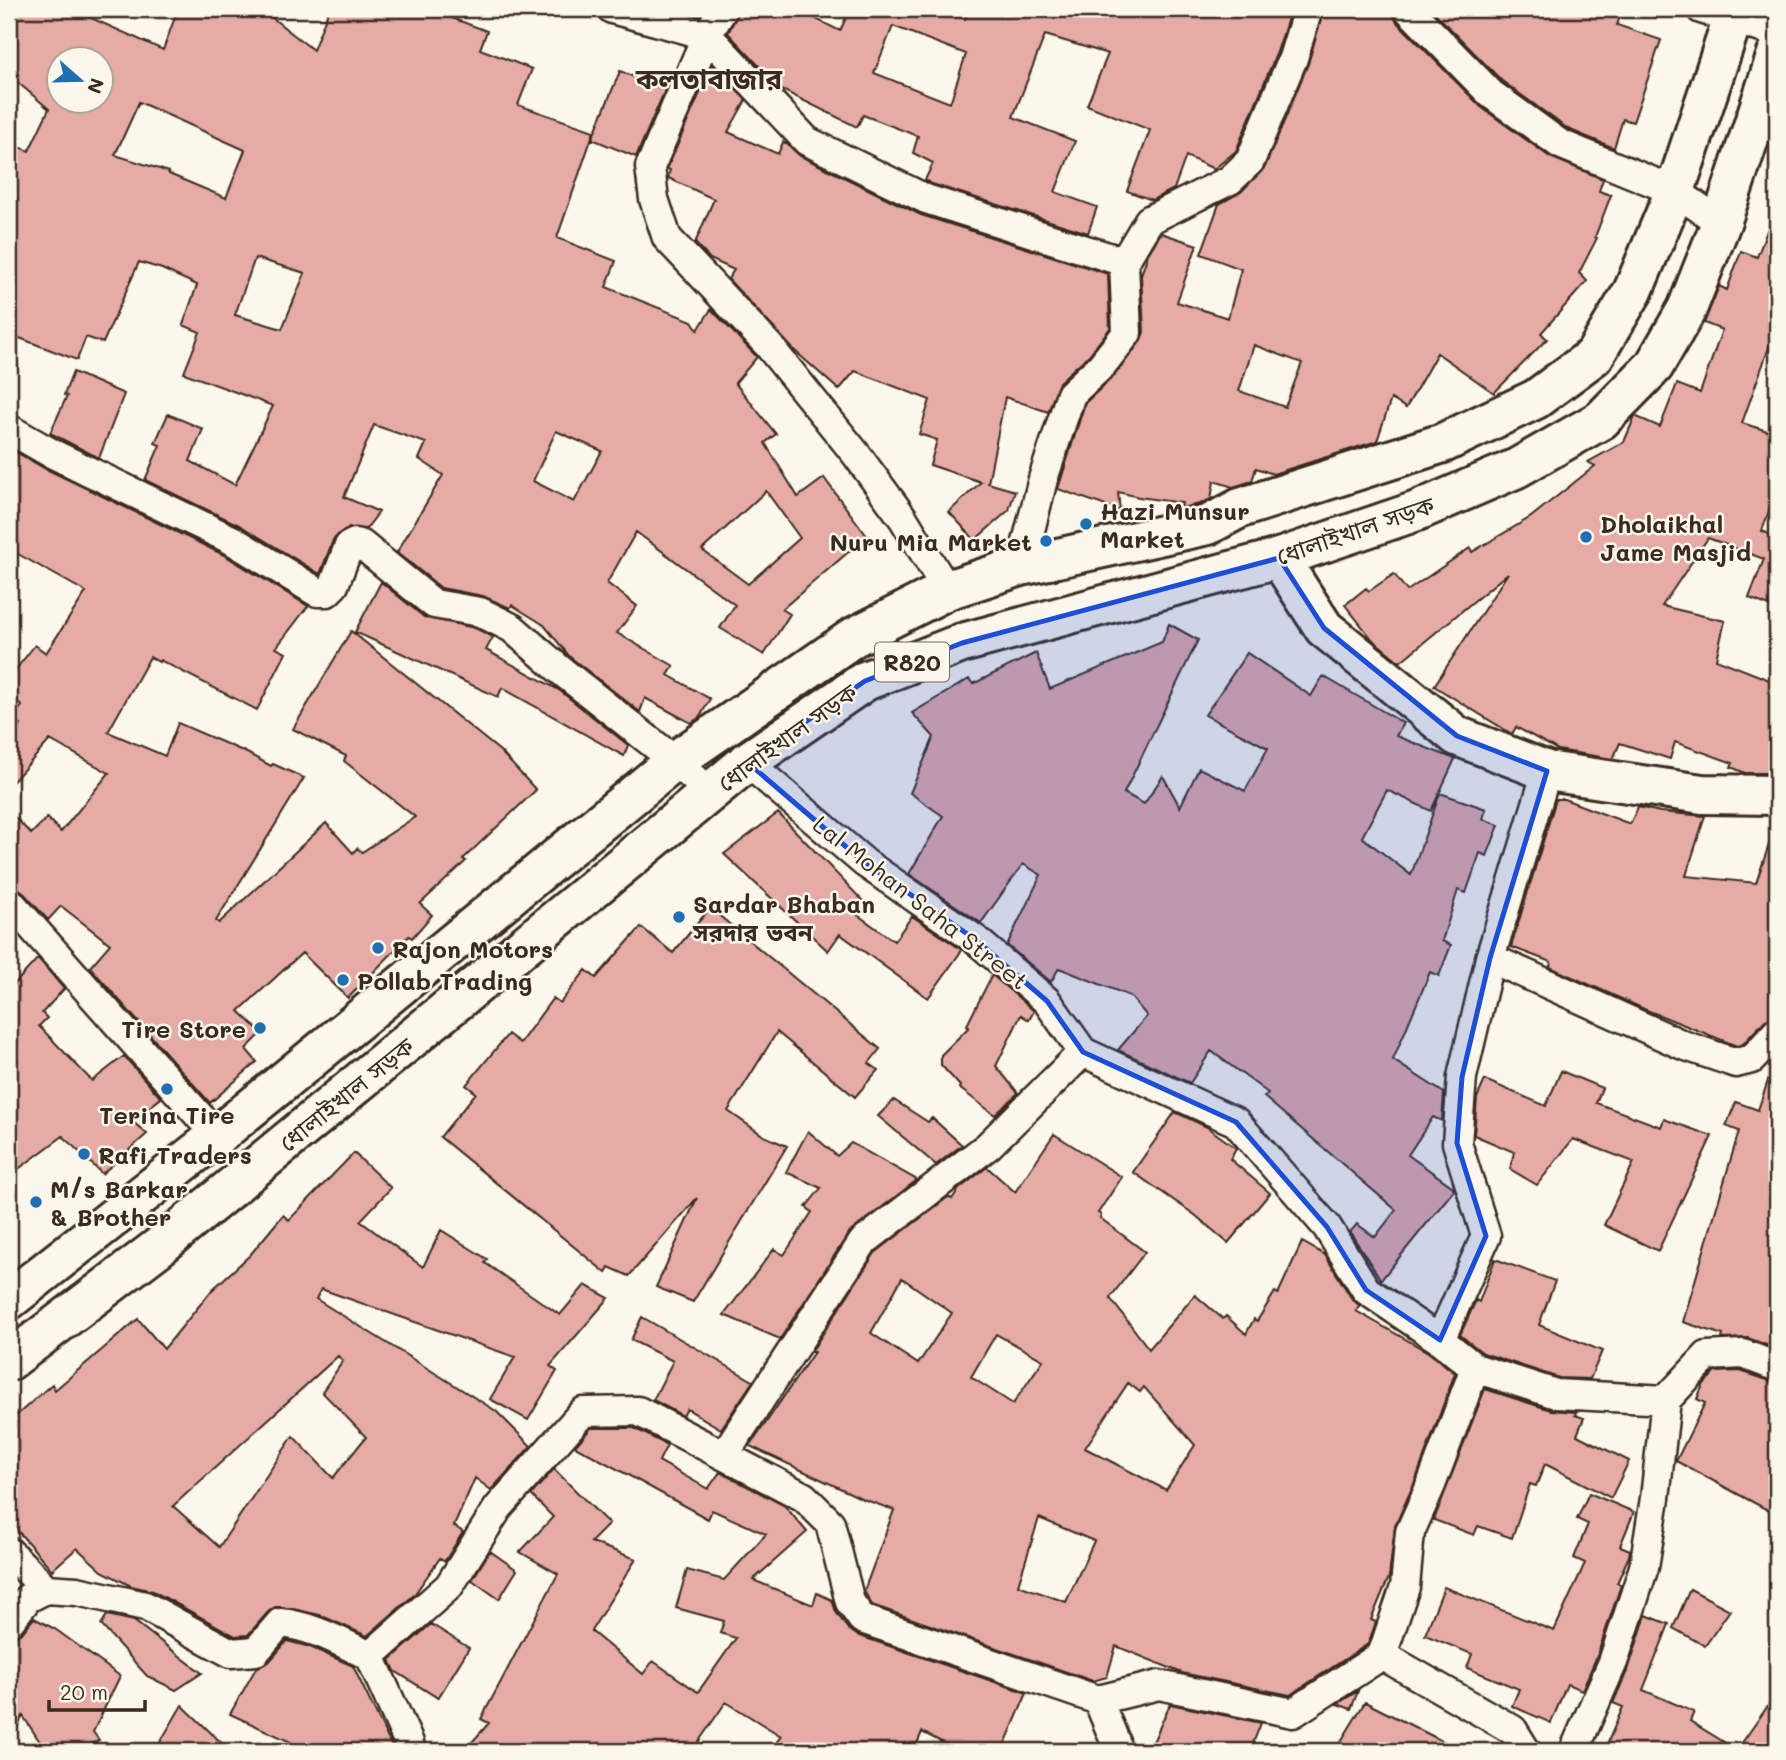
<svg xmlns="http://www.w3.org/2000/svg" width="1786" height="1760" font-family="Mali,'Noto Sans Bengali',sans-serif">
<style>
.building{fill:#e6aba5;stroke:#3b2a1e;stroke-width:2;fill-rule:evenodd}
.lines{fill:none;stroke-linecap:round;stroke-linejoin:round}
.street-casing{stroke:#3b2a1e;stroke-width:33}
.secondary-casing{stroke:#3b2a1e;stroke-width:44}
.primary-casing{stroke:#3b2a1e;stroke-width:44}
.street{stroke:#fbf7ec;stroke-width:28}
.secondary{stroke:#fbf7ec;stroke-width:38}
.primary{stroke:#fbf7ec;stroke-width:38}
.marked{fill:#1d4ed8;fill-opacity:0.2;stroke:#1d4ed8;stroke-width:5;stroke-linejoin:round}
.poi-dot{fill:#1f6fb2;stroke:#fbf7ec;stroke-width:2.5}
.labels{text-anchor:middle;dominant-baseline:central;stroke-width:5;stroke-linejoin:round;paint-order:stroke}
.shield{fill:#fbf7ec;stroke:#75685c;stroke-width:2}
.shield-label{font-size:23px;font-weight:bold;fill:#3b2a1e}
.poi-label{font-size:24px;font-weight:bold;fill:#3b2a1e;stroke:#fbf7ec;text-anchor:start}
.street-label{font-size:24px;fill:#3b2a1e;stroke:#fbf7ec}
.quarter-label{font-size:28px;font-weight:bold;fill:#3b2a1e;stroke:#fbf7ec}
</style>
<rect width="100%" height="100%" fill="#fbf7ec"/>
<filter id="ink" filterUnits="userSpaceOnUse"><feTurbulence type="fractalNoise" baseFrequency=".0143" numOctaves="2"/><feDisplacementMap in="SourceGraphic" scale="14" xChannelSelector="R" yChannelSelector="G"/><feConvolveMatrix kernelMatrix="1 2 1 2 8 2 1 2 1" color-interpolation-filters="sRGB"/></filter>
<g filter="url(#ink)">
<path class="building" d="M 9,9 L 71,9 L 163,50 L 178,9 L 261,9 L 313,50 L 329,9 L 428,9 L 487,31 L 480,49 L 532,69 L 518,105 L 594,131 L 557,238 L 616,261 L 606,287 L 692,321 L 698,330 L 711,309 L 757,357 L 735,383 L 776,434 L 765,443 L 798,497 L 824,478 L 867,536 L 782,609 L 790,614 L 764,655 L 720,628 L 735,605 L 636,532 L 607,583 L 637,606 L 617,633 L 674,666 L 668,675 L 710,699 L 700,717 L 691,723 L 645,698 L 640,712 L 570,657 L 544,625 L 512,605 L 510,608 L 483,596 L 441,588 L 397,552 L 443,475 L 419,459 L 426,443 L 374,425 L 344,497 L 379,512 L 366,529 L 348,528 L 341,532 L 333,540 L 320,574 L 239,525 L 145,480 L 160,445 L 155,443 L 168,414 L 203,429 L 190,461 L 235,485 L 273,406 L 184,373 L 200,332 L 183,325 L 197,285 L 162,269 L 139,262 L 103,343 L 86,337 L 77,360 L 9,334 L 9,143 L 29,151 L 49,109 L 9,75 ZM 60,60 L 102,60 L 102,102 L 60,102 ZM 139,102 L 245,150 L 226,198 L 169,174 L 169,172 L 115,155 ZM 255,258 L 305,273 L 282,329 L 235,315 ZM 556,431 L 602,451 L 574,502 L 533,481 ZM 766,491 L 800,538 L 748,584 L 702,550 Z
M 674,9 L 704,9 L 699,16 Z
M 740,9 L 796,9 L 840,31 L 850,9 L 938,9 L 965,19 L 969,9 L 1291,9 L 1277,52 L 1236,151 L 1214,169 L 1186,156 L 1174,189 L 1152,200 L 1127,191 L 1150,130 L 1087,105 L 1108,54 L 1045,35 L 1013,117 L 1075,141 L 1055,192 L 1097,207 L 1088,233 L 932,184 L 925,180 L 933,163 L 913,153 L 918,136 L 863,115 L 857,127 L 782,90 L 728,33 ZM 893,26 L 966,54 L 950,103 L 874,73 Z
M 1324,9 L 1392,9 L 1396,21 L 1481,107 L 1550,157 L 1603,179 L 1599,191 L 1611,195 L 1595,237 L 1597,238 L 1579,273 L 1587,281 L 1541,333 L 1547,339 L 1494,393 L 1437,353 L 1406,408 L 1391,399 L 1377,441 L 1273,474 L 1256,468 L 1252,481 L 1233,487 L 1214,481 L 1211,499 L 1200,504 L 1181,508 L 1182,503 L 1139,497 L 1118,492 L 1120,511 L 1058,489 L 1085,403 L 1114,376 L 1140,342 L 1144,332 L 1141,275 L 1148,254 L 1161,233 L 1197,245 L 1177,302 L 1228,318 L 1241,269 L 1201,254 L 1219,204 L 1241,192 L 1265,167 L 1308,64 ZM 1254,345 L 1302,363 L 1285,407 L 1239,391 Z
M 1431,9 L 1623,9 L 1617,25 L 1661,40 L 1633,122 L 1623,119 L 1614,148 L 1568,129 L 1502,81 Z
M 712,65 L 746,100 L 728,132 L 778,154 L 783,142 L 787,144 L 800,156 L 921,215 L 1108,274 L 1110,328 L 1089,355 L 1059,382 L 1048,412 L 1005,397 L 988,483 L 1015,491 L 1009,510 L 975,540 L 949,512 L 981,482 L 930,465 L 937,440 L 919,434 L 930,400 L 855,371 L 839,390 L 795,351 L 728,279 L 734,270 L 710,259 L 695,243 L 714,199 L 668,178 L 670,170 L 667,169 Z
M 620,71 L 665,90 L 636,157 L 592,139 Z
M 1775,210 L 1777,211 L 1777,325 L 1742,423 L 1777,434 L 1777,445 L 1771,466 L 1777,468 L 1777,488 L 1762,531 L 1774,536 L 1777,531 L 1777,609 L 1749,598 L 1764,559 L 1708,538 L 1662,606 L 1725,621 L 1716,659 L 1777,683 L 1777,773 L 1745,773 L 1731,767 L 1733,763 L 1675,742 L 1670,759 L 1620,743 L 1613,759 L 1558,750 L 1516,727 L 1512,734 L 1434,686 L 1508,573 L 1400,662 L 1373,640 L 1345,605 L 1366,588 L 1369,591 L 1394,574 L 1407,591 L 1470,548 L 1472,552 L 1531,517 L 1595,466 L 1588,462 L 1624,442 L 1635,416 L 1660,427 L 1677,384 L 1700,393 L 1722,330 L 1704,323 L 1719,286 L 1727,290 L 1741,251 L 1757,257 Z
M 73,372 L 124,394 L 99,458 L 50,433 L 67,396 L 64,395 Z
M 9,448 L 44,468 L 224,555 L 308,606 L 276,648 L 286,653 L 257,710 L 160,660 L 159,662 L 150,657 L 108,732 L 165,756 L 178,723 L 245,752 L 271,766 L 273,764 L 304,778 L 216,921 L 219,923 L 326,823 L 353,853 L 357,848 L 362,852 L 415,817 L 344,761 L 346,756 L 293,729 L 351,631 L 500,751 L 536,790 L 463,859 L 466,861 L 420,904 L 432,915 L 412,938 L 409,936 L 348,998 L 302,953 L 239,1011 L 262,1033 L 246,1049 L 257,1062 L 210,1103 L 90,967 L 110,944 L 61,906 L 48,920 L 21,890 L 9,885 L 9,811 L 31,834 L 47,818 L 61,832 L 109,773 L 50,740 L 9,786 L 9,738 L 21,725 L 12,718 L 22,706 L 9,696 L 9,678 L 35,645 L 46,653 L 86,592 L 9,549 Z
M 381,582 L 424,617 L 475,628 L 493,637 L 486,650 L 559,690 L 628,745 L 624,756 L 502,688 L 498,697 L 355,632 Z
M 1169,624 L 1198,640 L 1124,793 L 1144,804 L 1163,776 L 1180,807 L 1199,768 L 1245,791 L 1268,748 L 1205,715 L 1247,653 L 1311,696 L 1323,676 L 1403,723 L 1396,736 L 1455,759 L 1431,811 L 1387,790 L 1362,837 L 1411,875 L 1440,793 L 1486,809 L 1483,819 L 1499,825 L 1487,856 L 1480,853 L 1466,893 L 1458,890 L 1442,941 L 1451,945 L 1439,976 L 1430,972 L 1393,1060 L 1444,1093 L 1442,1121 L 1433,1117 L 1408,1155 L 1453,1187 L 1454,1190 L 1381,1280 L 1350,1232 L 1357,1224 L 1375,1237 L 1396,1210 L 1264,1097 L 1268,1093 L 1211,1051 L 1190,1083 L 1118,1050 L 1147,1016 L 1130,996 L 1059,968 L 1051,982 L 1007,945 L 1041,875 L 1023,864 L 981,923 L 909,874 L 943,816 L 910,793 L 934,737 L 912,713 L 969,679 L 973,684 L 1036,653 L 1050,689 L 1162,642 Z
M 1556,799 L 1564,799 L 1630,824 L 1638,807 L 1660,812 L 1705,816 L 1686,876 L 1756,883 L 1773,833 L 1777,834 L 1777,1016 L 1765,1020 L 1743,1044 L 1737,1046 L 1644,1009 L 1550,967 L 1551,962 L 1511,947 Z
M 778,813 L 863,901 L 855,913 L 894,941 L 912,916 L 962,950 L 928,998 L 840,934 L 828,951 L 724,854 Z
M 710,908 L 880,1049 L 869,1063 L 878,1070 L 855,1097 L 777,1032 L 728,1111 L 764,1136 L 787,1146 L 693,1302 L 656,1287 L 697,1198 L 629,1276 L 609,1267 L 606,1273 L 440,1137 L 476,1093 L 466,1085 L 508,1034 L 520,1043 L 553,998 L 560,1003 L 586,970 L 596,978 L 641,927 L 673,953 Z
M 38,958 L 64,989 L 42,1013 L 47,1018 L 39,1026 L 92,1081 L 124,1056 L 161,1098 L 132,1121 L 147,1134 L 102,1174 L 63,1136 L 9,1176 L 9,990 Z
M 992,975 L 1034,1011 L 1029,1020 L 1021,1015 L 996,1066 L 1018,1093 L 995,1115 L 959,1088 L 960,1086 L 941,1065 L 941,1055 L 969,1027 L 967,1025 Z
M 1773,1066 L 1777,1067 L 1777,1349 L 1748,1338 L 1722,1339 L 1723,1335 L 1683,1322 L 1739,1131 L 1726,1126 L 1736,1102 L 1758,1110 Z
M 1561,1071 L 1602,1088 L 1596,1103 L 1661,1127 L 1664,1119 L 1712,1136 L 1658,1251 L 1604,1225 L 1634,1162 L 1573,1139 L 1537,1185 L 1510,1169 L 1514,1152 L 1474,1135 L 1477,1098 L 1485,1080 L 1546,1106 Z
M 894,1100 L 928,1122 L 932,1118 L 962,1145 L 936,1165 L 878,1116 Z
M 1175,1112 L 1207,1127 L 1236,1148 L 1230,1159 L 1270,1193 L 1228,1243 L 1195,1215 L 1133,1172 Z
M 808,1131 L 837,1156 L 851,1143 L 917,1180 L 849,1233 L 780,1339 L 724,1315 L 774,1249 L 784,1255 L 812,1212 L 806,1207 L 821,1188 L 786,1172 Z
M 1054,1134 L 1122,1177 L 1098,1213 L 1101,1215 L 1100,1218 L 1145,1252 L 1110,1298 L 1149,1349 L 1195,1295 L 1223,1319 L 1226,1316 L 1246,1334 L 1254,1319 L 1257,1321 L 1275,1292 L 1278,1294 L 1302,1242 L 1325,1255 L 1352,1299 L 1360,1306 L 1356,1311 L 1428,1352 L 1455,1373 L 1416,1479 L 1395,1526 L 1389,1577 L 1371,1620 L 1376,1622 L 1368,1644 L 1290,1695 L 1182,1673 L 1116,1646 L 1107,1677 L 1093,1681 L 872,1605 L 864,1591 L 894,1510 L 863,1499 L 750,1446 L 814,1352 L 811,1352 L 875,1253 L 948,1197 L 952,1199 L 959,1189 L 987,1167 L 1015,1192 ZM 902,1278 L 952,1313 L 918,1364 L 871,1333 ZM 996,1334 L 1043,1360 L 1013,1404 L 971,1377 ZM 1128,1383 L 1140,1392 L 1144,1387 L 1195,1445 L 1166,1490 L 1085,1448 ZM 1039,1518 L 1094,1541 L 1066,1602 L 1018,1585 Z
M 354,1153 L 391,1188 L 360,1221 L 423,1267 L 441,1230 L 487,1259 L 485,1263 L 560,1315 L 585,1285 L 609,1298 L 550,1366 L 557,1371 L 528,1420 L 490,1399 L 515,1357 L 321,1289 L 316,1299 L 496,1411 L 531,1446 L 491,1490 L 475,1478 L 454,1526 L 463,1532 L 445,1561 L 440,1558 L 414,1595 L 367,1636 L 320,1615 L 282,1607 L 275,1607 L 268,1612 L 248,1635 L 235,1636 L 153,1591 L 131,1586 L 102,1571 L 77,1548 L 52,1570 L 9,1521 L 9,1422 L 52,1384 L 55,1390 L 138,1319 L 164,1349 L 212,1290 L 250,1255 L 283,1215 L 289,1220 ZM 338,1356 L 343,1361 L 322,1392 L 366,1437 L 333,1478 L 293,1436 L 219,1547 L 173,1506 Z
M 1495,1259 L 1555,1281 L 1539,1325 L 1602,1351 L 1590,1379 L 1559,1378 L 1483,1353 L 1460,1335 L 1476,1300 L 1479,1302 Z
M 642,1317 L 753,1381 L 721,1429 L 687,1409 L 683,1416 L 653,1400 L 673,1361 L 631,1340 Z
M 1740,1371 L 1777,1383 L 1777,1515 L 1676,1461 L 1705,1403 L 1697,1399 L 1703,1385 L 1715,1372 Z
M 1485,1389 L 1551,1410 L 1576,1412 L 1575,1415 L 1584,1418 L 1577,1435 L 1629,1461 L 1611,1498 L 1545,1464 L 1536,1486 L 1530,1484 L 1512,1538 L 1478,1526 L 1474,1535 L 1434,1520 Z
M 591,1428 L 634,1428 L 667,1445 L 659,1461 L 708,1489 L 720,1472 L 785,1506 L 807,1532 L 753,1580 L 813,1605 L 817,1593 L 832,1600 L 836,1612 L 848,1629 L 857,1635 L 1027,1693 L 1002,1751 L 959,1751 L 922,1732 L 914,1751 L 770,1751 L 781,1736 L 726,1702 L 692,1751 L 464,1751 L 489,1723 L 481,1719 L 558,1574 L 520,1552 L 553,1517 L 531,1495 L 554,1469 L 609,1524 L 591,1542 L 636,1559 L 591,1631 L 643,1674 L 653,1661 L 698,1692 L 736,1638 L 720,1633 L 724,1621 L 676,1608 L 687,1570 L 724,1580 L 766,1534 L 712,1510 L 708,1519 L 575,1446 Z
M 1589,1493 L 1634,1512 L 1620,1546 L 1630,1550 L 1629,1556 L 1617,1583 L 1621,1585 L 1597,1656 L 1582,1690 L 1567,1684 L 1551,1723 L 1512,1706 L 1519,1689 L 1467,1668 L 1472,1654 L 1425,1635 L 1444,1587 L 1554,1631 L 1585,1563 L 1574,1558 L 1588,1524 L 1577,1519 Z
M 490,1551 L 517,1570 L 499,1599 L 472,1580 Z
M 1690,1589 L 1730,1610 L 1705,1646 L 1673,1628 Z
M 107,1615 L 134,1621 L 202,1673 L 176,1690 L 147,1676 L 101,1625 Z
M 1646,1615 L 1669,1624 L 1643,1690 L 1694,1712 L 1690,1721 L 1737,1750 L 1777,1693 L 1777,1751 L 1604,1751 L 1623,1707 L 1613,1703 L 1629,1667 Z
M 34,1618 L 55,1629 L 120,1676 L 93,1732 L 99,1740 L 81,1751 L 46,1751 L 23,1716 L 9,1742 L 9,1638 L 22,1633 Z
M 431,1624 L 469,1648 L 438,1698 L 395,1671 L 390,1660 Z
M 287,1641 L 310,1647 L 353,1666 L 394,1751 L 300,1751 L 293,1743 L 230,1714 L 256,1668 L 269,1662 Z
M 1358,1691 L 1351,1709 L 1337,1704 Z
M 1365,1702 L 1462,1751 L 1335,1751 Z
M 1170,1704 L 1261,1723 L 1250,1751 L 1149,1751 Z
M 182,1705 L 230,1751 L 155,1751 Z"/>
<g class="lines">
<g class="street-casing">
<path id="street" d="M 612,9 L 707,35 L 807,141 L 926,199 L 1124,262
M 723,9 L 707,35 L 650,167 L 654,199 L 667,238 L 769,346 L 856,454 L 903,518 L 947,590
M 1408,9 L 1491,94 L 1560,144 L 1675,191 L 1721,223
M 1701,9 L 1777,33
M 9,429 L 51,453 L 232,540 L 317,592 L 327,592 L 334,585 L 349,546 L 355,543 L 362,545 L 434,604 L 480,612 L 512,628 L 559,669 L 675,761 L 711,793
M 1021,566 L 1043,479 L 1071,394 L 1101,366 L 1127,333 L 1124,262 L 1149,220 L 1230,180 L 1250,161 L 1293,58 L 1308,9
M 747,762 L 865,863 L 976,940 L 1047,1001 L 1083,1052 L 1236,1122 L 1327,1227 L 1366,1290 L 1440,1340 L 1475,1368 L 1556,1394 L 1666,1400 L 1707,1356 L 1743,1354 L 1777,1367
M 9,901 L 217,1136
M 1490,958 L 1683,1045 L 1736,1063 L 1752,1059 L 1777,1032
M 1440,1340 L 1486,1236 L 1457,1143 L 1462,1077 L 1490,958 L 1547,771
M 724,1455 L 863,1242 L 988,1146 L 1083,1052
M 9,1552 L 46,1589
M 9,1622 L 28,1598 L 46,1589 L 77,1591 L 145,1606 L 231,1653 L 256,1651 L 280,1623 C 313,1626 340,1642 370,1656
M 1382,1655 L 1405,1587 L 1410,1532 L 1431,1485 L 1475,1368
M 370,1656 L 449,1586 L 498,1508 L 583,1412 L 638,1411 L 804,1497 L 830,1523 L 850,1602 L 862,1619 L 1098,1700 L 1159,1685 L 1293,1713 L 1382,1655 L 1513,1730 L 1526,1751
M 370,1656 L 409,1743 L 411,1751
M 1098,1700 L 1115,1741 L 1115,1751
M 1574,1751 L 1613,1662 L 1644,1567 L 1655,1498 L 1666,1400"/>
</g>
<g class="secondary-casing">
<path id="secondary" d="M 1279,558 L 1324,628 L 1457,736 L 1547,771 L 1702,794 L 1777,795"/>
</g>
<g class="primary-casing">
<path id="primary" d="M 9,1300 L 217,1136 L 675,761 L 854,637 L 947,590 L 1021,566 L 1208,525 L 1240,508 L 1443,443 L 1536,399 L 1594,356 L 1633,291 L 1675,191 L 1736,9
M 9,1361 L 159,1247 L 747,762 L 865,681 L 962,643 L 1279,558 L 1417,511 L 1517,468 L 1601,420 L 1654,366 L 1687,309 L 1721,223 L 1777,54"/>
</g>
<use href="#street" class="street"/>
<use href="#secondary" class="secondary"/>
<use href="#primary" class="primary"/>
</g>
</g>
<path class="marked" d="M 1279,558 L 1324,628 L 1457,736 L 1547,771 L 1490,958 L 1462,1077 L 1457,1143 L 1486,1236 L 1440,1340 L 1366,1290 L 1327,1227 L 1236,1122 L 1083,1052 L 1047,1001 L 976,940 L 865,863 L 747,762 L 865,681 L 962,643 Z"/>
<g class="poi-dot">
<circle cx="1086" cy="524" r="7"/>
<circle cx="1586" cy="537" r="7"/>
<circle cx="1046" cy="541" r="7"/>
<circle cx="679" cy="917" r="7"/>
<circle cx="378" cy="948" r="7"/>
<circle cx="343" cy="980" r="7"/>
<circle cx="260" cy="1028" r="7"/>
<circle cx="167" cy="1089" r="7"/>
<circle cx="84" cy="1154" r="7"/>
<circle cx="36" cy="1202" r="7"/>
</g>
<g class="labels">
<rect class="shield" x="875" y="642.5" width="74" height="39" rx="5"/>
<g class="shield-label">
<text x="912" y="662">R820</text>
</g>
<g class="poi-label">
<text x="1100" y="510">Hazi Munsur<tspan x="1100" dy="28">Market</tspan></text>
<text x="1600" y="523">Dholaikhal<tspan x="1600" dy="28">Jame Masjid</tspan></text>
<text x="1032" y="541" text-anchor="end">Nuru Mia Market</text>
<text x="693" y="903">Sardar Bhaban<tspan x="693" dy="28">সরদার ভবন</tspan></text>
<text x="392" y="948">Rajon Motors</text>
<text x="357" y="980">Pollab Trading</text>
<text x="246" y="1028" text-anchor="end">Tire Store</text>
<text x="167" y="1114" text-anchor="middle">Terina Tire</text>
<text x="98" y="1154">Rafi Traders</text>
<text x="50" y="1188">M/s Barkar<tspan x="50" dy="28">&amp; Brother</tspan></text>
</g>
<g class="street-label">
<text transform="translate(1355 530) rotate(-19)">ধোলাইখাল সড়ক</text>
<text transform="translate(787 737) rotate(-36)">ধোলাইখাল সড়ক</text>
<text transform="translate(921 902) rotate(38)">Lal Mohan Saha Street</text>
<text transform="translate(346 1094) rotate(-39)">ধোলাইখাল সড়ক</text>
</g>
<g class="quarter-label">
<text x="709" y="78">কলতাবাজার</text>
</g>
</g>
<rect width="1786" height="1760" fill="none" stroke="#fbf7ec" stroke-width="35"/>
<rect x="18" y="18" width="1751" height="1725" fill="none" stroke="#3b2a1e" stroke-width="2.5" filter="url(#ink)"/>
<g transform="translate(80 80) rotate(110)"><circle r="33" fill="#fbf7ec" stroke="#aea59a" stroke-width="2"/>
<path d="M0-5L12 26L0 18L-12 26Z" fill="#1f6fb2"/>
<text y="-10" font-size="19" font-weight="bold" text-anchor="middle" fill="#3b2a1e">N</text>
</g>
<path d="M49 1700v10h96v-10" fill="none" stroke="#3b2a1e" stroke-width="3.5"/>
<text x="60" y="1700" font-size="21" fill="#3b2a1e" stroke="#fbf7ec" stroke-width="5" paint-order="stroke">20 m</text>
</svg>
